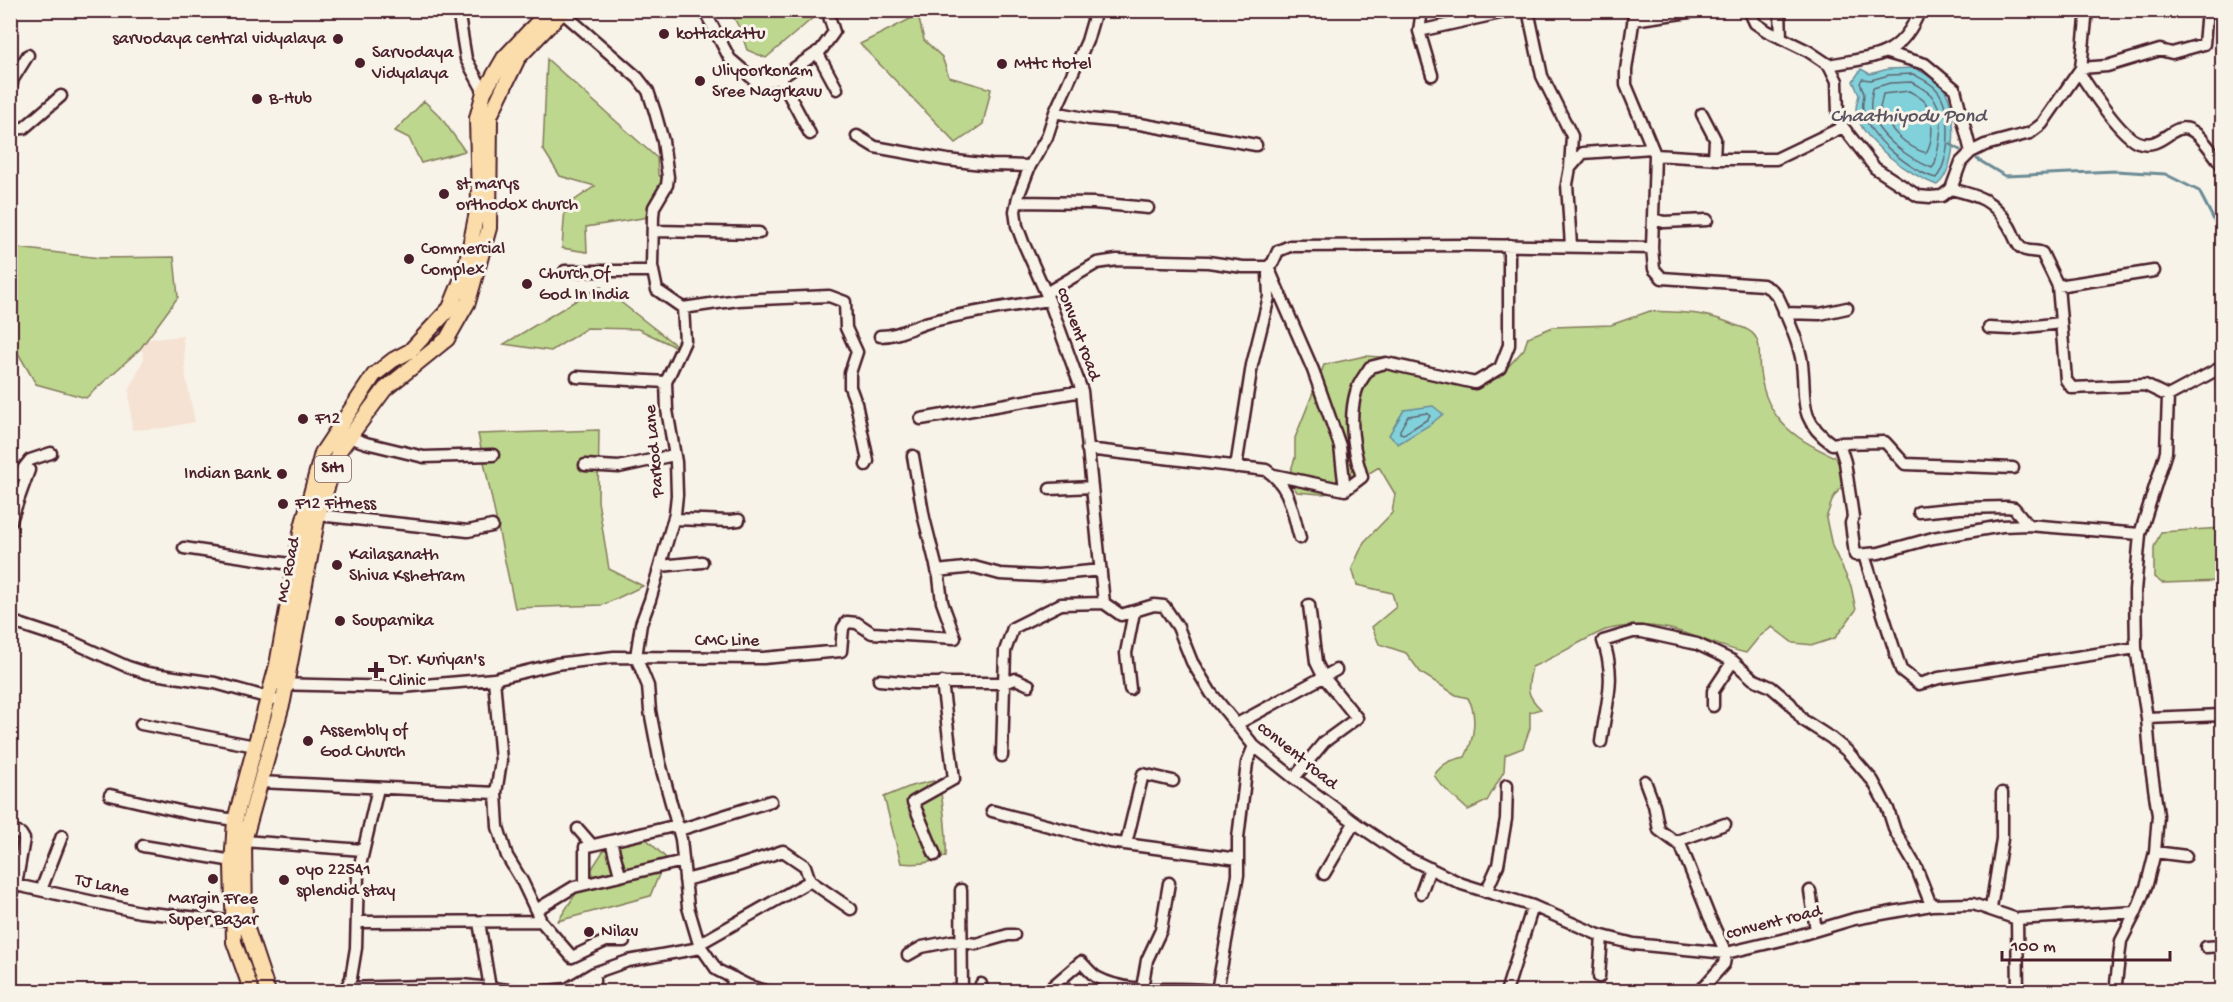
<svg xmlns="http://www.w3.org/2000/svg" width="2233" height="1002" font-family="'Gochi Hand',sans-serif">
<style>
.built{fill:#f5e2d3}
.green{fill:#bdd78e;stroke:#847b5c;stroke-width:1.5}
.water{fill:#81d1db;stroke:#6b8a95;stroke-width:1.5}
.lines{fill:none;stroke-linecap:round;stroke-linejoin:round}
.shore{stroke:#606671;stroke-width:1.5}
.stream{stroke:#6b8a95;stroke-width:3}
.minor-casing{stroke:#4a1f2b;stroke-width:15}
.major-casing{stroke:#4a1f2b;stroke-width:18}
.minor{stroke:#f7f3e8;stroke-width:10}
.major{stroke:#fbdcab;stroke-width:14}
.poi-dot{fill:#4a1f2b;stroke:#f7f3e8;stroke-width:2}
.labels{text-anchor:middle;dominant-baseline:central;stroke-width:6;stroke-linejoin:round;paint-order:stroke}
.shield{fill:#f7f3e8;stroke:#7e5f64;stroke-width:1.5}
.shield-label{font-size:16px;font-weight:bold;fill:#4a1f2b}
.poi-label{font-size:18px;fill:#4a1f2b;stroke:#f7f3e8;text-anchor:start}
.street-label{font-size:18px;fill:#4a1f2b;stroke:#f7f3e8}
.water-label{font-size:20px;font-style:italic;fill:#5a5460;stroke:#f7f3e8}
</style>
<rect width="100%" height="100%" fill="#f7f3e8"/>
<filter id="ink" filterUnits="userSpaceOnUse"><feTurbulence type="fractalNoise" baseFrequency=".0167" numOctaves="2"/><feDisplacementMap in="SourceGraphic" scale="12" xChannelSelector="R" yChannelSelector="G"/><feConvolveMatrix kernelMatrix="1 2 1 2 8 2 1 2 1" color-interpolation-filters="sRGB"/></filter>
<g filter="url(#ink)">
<path class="built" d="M 183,336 L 186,378 L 195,422 L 164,428 L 132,430 L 129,391 L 144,358 L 139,340 Z"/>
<path class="green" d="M 730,11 L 813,11 L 814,17 L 766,58 L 747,50 L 740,29 Z
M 918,15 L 924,40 L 942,57 L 949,77 L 991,89 L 983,124 L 956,143 L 860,44 Z
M 547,59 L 657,158 L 658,174 L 670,187 L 667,196 L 655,216 L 586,227 L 587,252 L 562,248 L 565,207 L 595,186 L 560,176 L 543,149 Z
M 424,101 L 440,116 L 465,151 L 421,163 L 409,138 L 395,131 Z
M 18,248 L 100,258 L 174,257 L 178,297 L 140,349 L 86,398 L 36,384 L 11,341 L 11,249 Z
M 600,286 L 682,350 L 638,329 L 587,328 L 551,351 L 504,344 Z
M 1650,311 C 1683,313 1703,311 1735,325 C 1742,327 1751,330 1755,336 C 1762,346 1758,360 1760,372 C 1767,424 1799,441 1843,461 L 1845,482 L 1833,498 L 1826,518 L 1832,546 L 1851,586 L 1856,610 L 1835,638 L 1814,645 L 1793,643 L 1772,627 L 1759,637 L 1746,653 C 1702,643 1669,619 1621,627 C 1615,628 1608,629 1603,631 C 1578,642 1557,657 1532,667 C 1528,687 1524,693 1541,709 L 1530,712 L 1530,728 L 1523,748 L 1505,755 L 1504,771 L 1487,801 L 1468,810 C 1457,799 1442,789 1434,775 C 1443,763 1450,760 1465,757 C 1474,740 1478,715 1468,698 L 1456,695 L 1421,673 L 1406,653 L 1379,644 L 1372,627 L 1396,607 L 1392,593 L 1357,585 L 1352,568 L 1364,542 L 1392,513 L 1395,494 L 1379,467 L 1356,481 L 1345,492 L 1320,494 L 1297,492 L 1288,479 L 1295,458 L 1295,438 L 1324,365 L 1365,356 L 1397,358 L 1460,374 L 1498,378 L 1524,349 L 1528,337 L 1553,327 L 1611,325 Z
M 599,430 L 598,501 L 609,569 L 643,586 L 603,605 L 515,608 L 478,434 Z
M 2222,528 L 2222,581 L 2162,583 L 2154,577 L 2154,547 L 2161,532 Z
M 933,781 L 939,783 C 944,808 947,831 946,856 C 932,863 917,865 901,863 L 884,797 L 911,786 Z
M 635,828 L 666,858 L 650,896 L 558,921 L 611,839 Z"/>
<path class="water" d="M 1915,68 C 1923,73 1937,79 1943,87 C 1958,108 1958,169 1937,185 C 1911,176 1858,140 1856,109 C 1856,105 1858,99 1859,95 L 1853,81 L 1861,69 L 1870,74 L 1888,69 Z
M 1433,406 L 1443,414 L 1431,424 L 1398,444 L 1389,435 L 1404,410 Z"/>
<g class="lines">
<path class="shore" d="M 1913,74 C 1920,78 1931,83 1936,89 C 1953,106 1951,161 1936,178 C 1912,172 1866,136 1863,109 C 1861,96 1868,100 1860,83 L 1862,79 L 1871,80 L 1889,75 Z
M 1911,82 C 1917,85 1926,90 1931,95 C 1948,113 1939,143 1935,164 L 1932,168 C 1910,159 1876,136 1871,111 C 1870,104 1872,93 1873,88 L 1890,83 Z
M 1909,91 C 1914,94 1921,97 1925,102 C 1934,115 1934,140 1926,153 C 1906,147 1887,128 1880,108 L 1883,94 Z
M 1427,413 L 1430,416 L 1428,419 L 1404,434 L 1400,433 L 1400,430 L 1408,416 Z"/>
<path class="stream" d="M 1950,144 L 1960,150
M 1977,159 L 2005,176 L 2116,171 L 2165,174 L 2199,191 L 2215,222 L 2222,250
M 2219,373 L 2216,385 L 2222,396"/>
<g class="minor-casing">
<path id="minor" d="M 458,10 L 466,59 L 484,92
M 704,10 L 730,59 L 758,83 L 780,78 L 821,50 L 834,32 L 827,10
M 1096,10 L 1087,41 L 1055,112 L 1047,137 L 1030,166 L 1018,197 L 1015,211 L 1017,226 L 1023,242 L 1049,300 L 1082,391 L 1104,603 L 1121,615 L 1154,605 L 1164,606 L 1178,627 L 1192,662 L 1211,693 L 1254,746 L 1294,778 L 1361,827 L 1404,856 L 1462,884 L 1533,906 L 1599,935 L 1634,944 L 1726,953 L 1790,938 L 1854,919 L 1931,905 L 1973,904 L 2017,919 L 2018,992
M 1422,10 L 1419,31 L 1432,75
M 1528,10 L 1542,76 L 1572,136 L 1570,168
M 1635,10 L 1626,70 L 1626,85 L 1654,152
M 1749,10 L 1755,23 L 1767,31 L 1808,51 L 1829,65 L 1837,81 L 1838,114 L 1843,127
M 1780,10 L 1781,38
M 2087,10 L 2081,68 L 2107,66 L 2160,50 L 2172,53 L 2204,44 L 2207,10
M 562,12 L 638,78 L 648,91 L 655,112 L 663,141 L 668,177 L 667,185 L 654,207 L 653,216 L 652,266 L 657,290 L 683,308 L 685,341 L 666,382 L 667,410 L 676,462 L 677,495 L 675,514 L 650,600 L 641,624 L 636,657 L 648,686 L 650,711 L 660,763 L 681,839 L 688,907 L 699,944 L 717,970 L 749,986 L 769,992
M 1633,20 L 1703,10
M 1419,31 L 1514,10
M 817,52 L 837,89
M 1887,53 L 1925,64 L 1955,89 L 1971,152
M 1829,65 C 1875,56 1900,59 1920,10
M 2079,72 C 2090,89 2121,136 2138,142 C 2166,152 2174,112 2199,136 C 2208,145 2215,156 2222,165
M 780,78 L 810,134
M 10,91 L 13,79 L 28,55
M 1055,112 L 1089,119 L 1140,124 L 1256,145
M 1702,114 L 1715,139 L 1714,159
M 10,129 L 24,128 L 61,96
M 857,136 L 875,147 L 947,160 L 991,165 L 1030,166
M 1951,189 C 1979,196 1993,199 2009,226 C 2013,232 2015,241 2020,247 C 2026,253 2035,250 2042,253 L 2058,286 L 2154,271
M 1017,202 L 1094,203 L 1148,208
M 1653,219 L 1664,222 L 1707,220
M 653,231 L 759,233
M 1571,246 L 1567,184 L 1570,168 L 1583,153 L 1652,148
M 1652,248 L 1654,269 L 1662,278 L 1763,285 L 1772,290 L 1778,297 C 1786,314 1797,339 1801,357 C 1808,396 1794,416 1832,444 L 1839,443 L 1845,462 L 1853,517 L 1851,523 L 1855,555 L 1879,553 L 1933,538 L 2002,526 L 2028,525 L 2140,534
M 1268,267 L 1313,370 L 1340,446 L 1345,490
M 565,271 L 653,271
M 2058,286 L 2066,380 L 2072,388 L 2145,385 L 2168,396 L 2222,367
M 1046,293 L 1097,263 L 1117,260 L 1208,262 L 1243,267 L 1268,267 L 1273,262 L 1278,251 L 1290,246 L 1469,245 L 1652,248 L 1655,155 L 1720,159 L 1776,159 L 1843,127 L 1875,168 L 1918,196 L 1930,197 L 1942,196 L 1951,189 L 1961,162 L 1971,152 L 1985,145 L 2030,133 L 2042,124 L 2081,68
M 683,308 L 738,300 L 829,296 L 845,302 L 846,328 L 857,352 L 850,373 L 850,387 L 856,403 L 868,461 L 866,465
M 1784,313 L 1820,314 L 1847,308
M 1989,328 L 2010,329 L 2060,323
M 880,336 C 898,336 912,327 929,322 C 969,312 1009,306 1049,300
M 577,377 L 666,382
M 921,419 L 1082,391
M 349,437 L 366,443 L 424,457 L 493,455
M 1839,443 L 1885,442 L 1905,464 L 2013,468
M 1087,449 L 1266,470 C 1291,486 1292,512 1300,538
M 585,465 L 619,467 L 674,455
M 1236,467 L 1252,365 L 1269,297 L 1268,274
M 10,470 L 19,474 L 30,460 L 51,453
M 1274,475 L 1345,490 L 1362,477 C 1353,449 1348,420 1356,392 C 1358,383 1366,374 1370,367 L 1386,363 L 1475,383 L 1500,368 L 1509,345 L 1509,245
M 1050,489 L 1092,487
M 1919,512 L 1960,508 L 2007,507 L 2014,508 L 2028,525
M 318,515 L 468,531 L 492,526
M 674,519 L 730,521 L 739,520
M 10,523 L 29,470
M 184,548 L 296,565
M 1864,555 L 1901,670 L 1919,684 L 1939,678 L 2136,648
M 660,566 L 702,562
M 937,571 L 974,567 L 1000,574 L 1039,576 L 1101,570
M 10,621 L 68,640 L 128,667 L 147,673 L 215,683 L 273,699
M 494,679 L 501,761 L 496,793 L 498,827 L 507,856 L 522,881 L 541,921 L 572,957 L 606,941 L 624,941
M 879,680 L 914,683 L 1003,683 L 1016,679 L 1029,685
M 271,684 L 402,687 L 494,679 L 556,664 L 614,657 L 763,658 L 841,651 L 843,628 L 847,622 L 857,623 L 872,633 L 955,638 L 942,602 L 939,577 L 924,518 L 913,456
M 1130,689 L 1126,653 L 1134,612
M 1713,706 L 1713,691 L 1733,661
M 2147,718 L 2222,715
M 141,724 L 255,746
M 1237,724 L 1336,670
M 1601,742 C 1606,704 1617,678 1603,641 L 1633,632 L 1642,632 L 1697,644 L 1733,661 L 1753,679 L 1771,687 L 1790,703 L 1803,720 L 1831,738 L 1847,751 L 1873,781 L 1888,809 L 1895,831 L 1916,867 L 1931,905
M 1002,756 L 1005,651 L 1013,628 L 1061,604 L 1104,603
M 1294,778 L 1324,742 L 1357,718 L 1323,676 L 1316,662 L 1309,605
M 1645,781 L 1654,805 L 1659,830 L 1681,846
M 259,782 L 496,793
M 110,795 L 188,813 L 235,820
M 992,811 L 1110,842 L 1238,859
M 578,829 L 592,845
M 10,830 L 21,834 L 24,839 L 16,885 L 140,912 L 239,922
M 679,830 L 771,801
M 244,841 L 363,850
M 611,841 L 620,875
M 1126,844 L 1143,774 L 1173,781
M 143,846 L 233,861
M 2155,852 L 2186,856
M 935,855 L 913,802 L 954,779 L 942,682
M 1324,874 L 1354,823
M 685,880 L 731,868 L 783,851 L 805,866 L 810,881 L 851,909
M 585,884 L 585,847 L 678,825
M 41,890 L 62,836
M 961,890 L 962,992
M 1810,891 L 1816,930
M 1486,892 L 1498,865 L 1506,819 L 1507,785
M 1421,893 L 1430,868
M 1991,908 L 2002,839 L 2002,793
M 536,910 L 574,887 L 683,861
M 2017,919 L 2136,912 L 2147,884 L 2155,852 L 2158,815 L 2151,767 L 2147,718 L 2136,648 L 2135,591 L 2140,534 L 2166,452 L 2168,396
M 358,922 L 541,921
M 479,922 L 490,988
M 699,944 L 810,881
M 2206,947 L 2222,946
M 908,955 L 922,947 L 952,941 L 976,944 L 1008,935 L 1014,935
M 594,973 L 594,992
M 1599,977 L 1602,936
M 981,984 L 982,992
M 345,988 L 462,985
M 1142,988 L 1147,960 L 1161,930 L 1169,883
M 461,990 L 462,985 L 529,992
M 1217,991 L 1238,875 L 1238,838 L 1247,763 L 1254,746
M 344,992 L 351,978 L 356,948 L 358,874 L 378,788
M 535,992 L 567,989 L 594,973 L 628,961 L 700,948
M 730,992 L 734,978
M 1046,992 L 1081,962 C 1086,967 1092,975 1098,978 C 1134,997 1179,984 1218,992
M 1506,992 L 1533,906
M 1699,992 L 1724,964 L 1726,953 L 1709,916 L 1681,846 L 1680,840 L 1725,824
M 2115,992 L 2121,941 L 2136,912"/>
</g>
<g class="major-casing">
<path id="major" d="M 252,992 L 234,942 L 232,865 L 235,820 L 277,665 L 302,527 L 322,453 L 374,375 L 393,360 L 410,351 L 450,308 L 465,271 L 479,202 L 477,118 L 484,92 L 504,58 L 549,10
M 268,992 L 245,923 L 244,841 L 283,701 L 318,515 L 339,451 L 385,389 L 447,339 L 468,302 L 489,228 L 490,116 L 518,58 L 564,10"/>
</g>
<use href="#minor" class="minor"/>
<use href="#major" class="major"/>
</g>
</g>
<g class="poi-dot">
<circle cx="664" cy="34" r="6"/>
<circle cx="338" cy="39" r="6"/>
<circle cx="360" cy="63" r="6"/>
<circle cx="1002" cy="64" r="6"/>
<circle cx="700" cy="81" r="6"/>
<circle cx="257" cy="99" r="6"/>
<circle cx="444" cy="194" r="6"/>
<circle cx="409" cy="259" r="6"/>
<circle cx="527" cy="284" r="6"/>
<circle cx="303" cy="419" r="6"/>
<circle cx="282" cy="474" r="6"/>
<circle cx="283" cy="504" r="6"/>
<circle cx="337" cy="565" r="6"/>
<circle cx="340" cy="621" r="6"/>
<path d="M373 661h6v6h6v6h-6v6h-6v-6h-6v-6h6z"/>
<circle cx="308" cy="741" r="6"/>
<circle cx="213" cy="879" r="6"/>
<circle cx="284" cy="880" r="6"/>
<circle cx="589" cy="932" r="6"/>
</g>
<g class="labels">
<rect class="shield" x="315" y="456" width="36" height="26" rx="4.5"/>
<g class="shield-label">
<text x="333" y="469">SH1</text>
</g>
<g class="poi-label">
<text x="676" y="34">kottackattu</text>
<text x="326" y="39" text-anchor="end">sarvodaya central vidyalaya</text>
<text x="372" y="53">Sarvodaya<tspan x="372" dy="21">Vidyalaya</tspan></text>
<text x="1014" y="64">Mttc Hotel</text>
<text x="712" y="71">Uliyoorkonam<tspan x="712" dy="21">Sree Nagrkavu</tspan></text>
<text x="269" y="99">B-Hub</text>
<text x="456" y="184">st marys<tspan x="456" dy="21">orthodox church</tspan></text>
<text x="421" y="249">Commercial<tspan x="421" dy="21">Complex</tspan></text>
<text x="539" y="274">Church Of<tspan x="539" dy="21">God In India</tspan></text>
<text x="315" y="419">F12</text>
<text x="270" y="474" text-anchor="end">Indian Bank</text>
<text x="295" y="504">F12 Fitness</text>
<text x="349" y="555">Kailasanath<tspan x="349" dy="21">Shiva Kshetram</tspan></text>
<text x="352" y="621">Souparnika</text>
<text x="389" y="660">Dr. Kuriyan's<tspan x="389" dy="21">Clinic</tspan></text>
<text x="320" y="731">Assembly of<tspan x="320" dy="21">God Church</tspan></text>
<text x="296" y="870">oyo 22541<tspan x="296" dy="21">splendid stay</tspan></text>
<text x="213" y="899" text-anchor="middle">Margin Free<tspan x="213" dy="21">Super Bazar</tspan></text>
<text x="601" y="932">Nilav</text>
</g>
<g class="street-label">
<text transform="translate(1078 334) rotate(70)">convent road</text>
<text transform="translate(655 451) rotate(-95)">Parkod Lane</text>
<text transform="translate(289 570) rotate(-79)">MC Road</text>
<text x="727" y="641">CMC Line</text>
<text transform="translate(1297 756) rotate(39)">convent road</text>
<text transform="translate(102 886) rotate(13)">TJ Lane</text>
<text transform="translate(1774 923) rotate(-14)">convent road</text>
</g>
<g class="water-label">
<text x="1908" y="117">Chaathiyodu Pond</text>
</g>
</g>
<rect width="2233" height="1002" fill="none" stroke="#f7f3e8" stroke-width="36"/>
<rect x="18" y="18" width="2197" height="966" fill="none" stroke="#4a1f2b" stroke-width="2" filter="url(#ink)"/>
<path d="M2002 951v9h168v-9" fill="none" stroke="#4a1f2b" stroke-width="3"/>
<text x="2011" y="951" font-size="18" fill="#4a1f2b" stroke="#f7f3e8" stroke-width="4.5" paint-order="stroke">100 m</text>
</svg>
